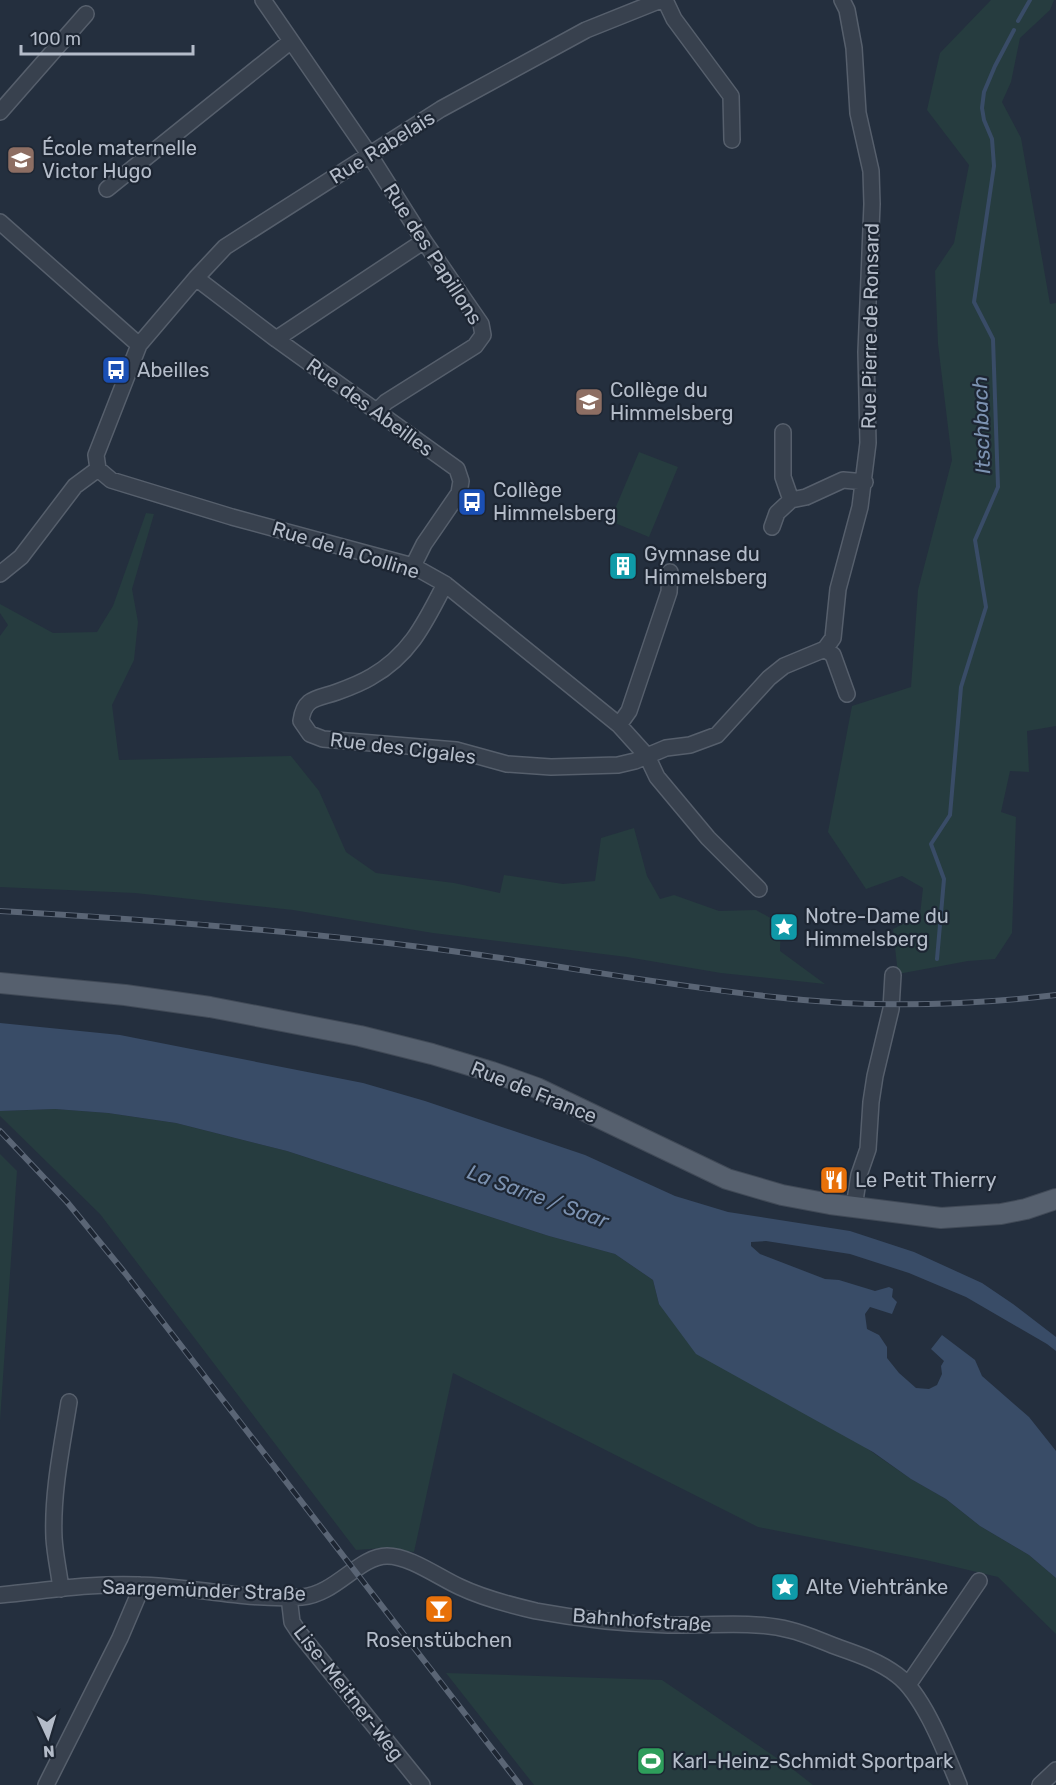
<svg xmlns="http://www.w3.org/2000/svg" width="1056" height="1785" font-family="Rubik,sans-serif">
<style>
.green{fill:#263c3f}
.water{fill:#394c67}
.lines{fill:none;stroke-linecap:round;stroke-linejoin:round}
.stream{stroke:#394c67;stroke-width:4}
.minor-casing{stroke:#565f6c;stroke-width:18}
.major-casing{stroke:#414a57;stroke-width:22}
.minor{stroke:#38414e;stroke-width:15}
.major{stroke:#56606e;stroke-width:20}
.rail-casing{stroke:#5a6575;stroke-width:6}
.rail{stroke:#1d2633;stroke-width:4;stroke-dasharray:11;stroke-linecap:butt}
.labels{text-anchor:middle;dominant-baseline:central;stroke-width:4.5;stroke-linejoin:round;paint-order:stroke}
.street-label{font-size:20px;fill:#b4bcc9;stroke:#1d2633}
.poi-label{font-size:20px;fill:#b4bcc9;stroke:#1d2633;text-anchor:start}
.water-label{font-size:21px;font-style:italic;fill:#7c92b1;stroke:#1d2633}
</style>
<rect width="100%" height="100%" fill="#242f3e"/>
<path class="green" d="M 991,0 L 1054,0 L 1050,10 L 1020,38 L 1011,82 L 1002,102 L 1021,138 L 1050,304 L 1056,303 L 1056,726 L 1027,731 L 1029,772 L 1010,771 L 1001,812 L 1016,817 L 1012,933 L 995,959 L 968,961 L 898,974 L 893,929 L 920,915 L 923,888 L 902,876 L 866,889 L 828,832 L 852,706 L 911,687 L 918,590 L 952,460 L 938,344 L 935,271 L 954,243 L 969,165 L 927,110 L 940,53 Z
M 639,452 L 678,467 L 649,537 L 610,521 Z
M 146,513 L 154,514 L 132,589 L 138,622 L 134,660 L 112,705 L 119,760 L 291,756 L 319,791 L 346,852 L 376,873 L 454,883 L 500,893 L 504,875 L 563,884 L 595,881 L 601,838 L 634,828 L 647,876 L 660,899 L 674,895 L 719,911 L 756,910 L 781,924 L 780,951 L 825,984 L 721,973 L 627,957 L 433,933 L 293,910 L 135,893 L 0,887 L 0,636 L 8,625 L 0,613 L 0,604 L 53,633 L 97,632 L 113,606 Z
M 55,1109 L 108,1113 L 176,1123 L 287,1151 L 549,1236 L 615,1254 L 653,1280 L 659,1304 L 911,1479 L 946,1499 L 980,1526 L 1029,1555 L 1056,1578 L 1056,1634 L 998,1577 L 926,1560 L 758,1527 L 453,1373 L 414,1552 L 384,1548 L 356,1550 L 100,1214 L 0,1116 L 0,1111 Z
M 0,1154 L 17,1171 L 0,1421 Z
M 446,1673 L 662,1680 L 790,1767 L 813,1785 L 534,1785 Z"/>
<path class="water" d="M 0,1023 L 120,1035 L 363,1083 L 425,1101 L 585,1155 L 675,1196 L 728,1212 L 850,1231 L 914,1252 L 982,1283 L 1013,1304 L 1056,1337 L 1056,1351 L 1047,1344 L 966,1297 L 909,1273 L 850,1254 L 766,1241 L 751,1242 L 751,1246 L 760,1254 L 825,1279 L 839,1280 L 875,1291 L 889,1287 L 893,1289 L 892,1297 L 897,1302 L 892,1314 L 870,1307 L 865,1314 L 867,1329 L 879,1335 L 887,1347 L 887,1358 L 899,1373 L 916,1388 L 929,1389 L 937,1385 L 942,1374 L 941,1366 L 944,1361 L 931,1349 L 942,1335 L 975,1360 L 982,1376 L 1029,1417 L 1056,1451 L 1056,1578 L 1029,1555 L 980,1526 L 946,1499 L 911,1479 L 873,1452 L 696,1354 L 659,1304 L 653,1280 L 615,1254 L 549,1236 L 287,1151 L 176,1123 L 108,1113 L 55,1109 L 0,1111 Z"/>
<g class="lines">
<path class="stream" d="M 1018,21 L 1030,0
M 937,959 L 944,879 L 931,844 L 950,815 L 961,687 L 986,607 L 975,540 L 998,487 L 993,339 L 974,302 L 994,166 L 992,139 L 984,120 L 982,108 L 984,92 L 995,66 L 1014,30"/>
<g class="minor-casing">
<path id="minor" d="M 263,0 L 369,154 L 424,241 L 481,324 L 483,335 L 475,346 L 386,402 L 377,411
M 665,0 L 674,19 L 731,96 L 732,140
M 0,112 L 86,14
M 107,189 L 291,41
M 0,222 L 139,345
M 196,278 L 276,339 L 457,469 L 461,481 L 459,493 L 424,544 L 413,566
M 276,339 L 424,241
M 783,432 L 783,477 L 791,500
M 98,469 L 111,480 L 232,517 L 413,566 L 445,584 L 619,725 L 647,756 L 657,777 L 708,838 L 759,889
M 772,527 L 777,513 L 791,500 L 806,497 L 843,480 L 865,482
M 0,574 L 21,557 L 75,486 L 98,469 L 96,455 L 139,345 L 196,278 L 225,247 L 441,109 L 586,30 L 661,0
M 445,584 C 425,623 410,655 371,677 C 361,683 348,688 337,692 C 317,699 304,697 301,721 L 310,734 L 323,739 L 456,750 L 507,764 L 551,767 L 618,765 L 635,761 L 666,748 L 690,745 L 717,735 L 769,678 L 784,666 L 825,649 L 833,638 L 838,589 L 860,507 L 868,443 L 866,352 L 872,204 L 871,171 L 858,113 L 854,48 L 847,10 L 842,0
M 825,649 L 833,655 L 847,694
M 619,725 L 629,711 L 669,592 L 670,572
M 854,1207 L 859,1175 L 868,1149 L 871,1102 L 875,1076 L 891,1009 L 893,975
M 61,1589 C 59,1572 55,1555 54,1538 C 52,1493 62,1446 69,1402
M 0,1595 C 45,1591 92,1583 138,1585 C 192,1586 247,1601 302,1597 C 336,1594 359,1556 387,1556 C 410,1556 438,1577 460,1587 C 483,1598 510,1605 536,1611 C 579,1619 624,1624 668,1625 C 707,1626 751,1620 790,1630 C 807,1634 823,1642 840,1648 C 860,1655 880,1662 897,1675 C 924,1695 946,1754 959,1785
M 289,1597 L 292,1622 L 300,1634 L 422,1785
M 908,1685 L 979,1581
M 46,1785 L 120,1638 L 137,1598 L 139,1585
M 1040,1785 L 1056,1770"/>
</g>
<g class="major-casing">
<path id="major" d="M 0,983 L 125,995 L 210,1007 L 360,1036 L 432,1054 L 492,1072 L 537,1088 L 727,1179 L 782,1195 L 830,1204 L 941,1218 L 1001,1214 L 1026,1209 L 1056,1199"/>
</g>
<use href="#minor" class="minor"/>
<use href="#major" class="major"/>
<g class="rail-casing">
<path id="rail" d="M 0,911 C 158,920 316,932 473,954 C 573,968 673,986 774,997 C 867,1008 963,1006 1056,995
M 0,1131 L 67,1202 L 125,1273 L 520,1785"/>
</g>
<use href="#rail" class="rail"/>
</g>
<defs>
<g id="school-square" transform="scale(1.5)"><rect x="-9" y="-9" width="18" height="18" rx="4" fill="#8d6e63" stroke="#1d2633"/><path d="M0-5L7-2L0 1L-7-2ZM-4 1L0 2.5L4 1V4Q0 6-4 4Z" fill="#fff"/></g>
<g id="bus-square" transform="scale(1.5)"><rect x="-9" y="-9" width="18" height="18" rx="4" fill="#1a4fb4" stroke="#1d2633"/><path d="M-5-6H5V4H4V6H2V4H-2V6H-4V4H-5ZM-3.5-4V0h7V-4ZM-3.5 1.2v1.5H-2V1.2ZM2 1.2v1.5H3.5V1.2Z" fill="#fff"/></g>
<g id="building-square" transform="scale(1.5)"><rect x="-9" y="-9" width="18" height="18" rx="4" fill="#0f9aa8" stroke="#1d2633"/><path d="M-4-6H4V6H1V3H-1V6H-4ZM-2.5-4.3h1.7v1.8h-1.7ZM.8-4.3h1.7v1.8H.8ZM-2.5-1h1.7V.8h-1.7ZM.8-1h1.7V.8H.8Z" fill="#fff"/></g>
<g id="sight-square" transform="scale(1.5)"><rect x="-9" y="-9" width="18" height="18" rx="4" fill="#0f9aa8" stroke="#1d2633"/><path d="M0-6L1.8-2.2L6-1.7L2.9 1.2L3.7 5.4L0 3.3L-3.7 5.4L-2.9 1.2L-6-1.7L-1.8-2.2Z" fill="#fff"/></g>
<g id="restaurant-square" transform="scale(1.5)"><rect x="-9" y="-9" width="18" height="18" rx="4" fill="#e8710a" stroke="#1d2633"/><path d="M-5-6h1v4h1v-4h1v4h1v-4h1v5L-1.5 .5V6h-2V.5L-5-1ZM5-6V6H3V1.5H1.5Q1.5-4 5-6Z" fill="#fff"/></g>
<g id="bar-square" transform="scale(1.5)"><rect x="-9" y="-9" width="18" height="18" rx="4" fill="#e8710a" stroke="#1d2633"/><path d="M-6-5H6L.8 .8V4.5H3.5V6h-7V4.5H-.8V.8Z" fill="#fff"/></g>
<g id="stadium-square" transform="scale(1.5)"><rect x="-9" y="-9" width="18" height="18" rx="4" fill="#2e9e5b" stroke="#1d2633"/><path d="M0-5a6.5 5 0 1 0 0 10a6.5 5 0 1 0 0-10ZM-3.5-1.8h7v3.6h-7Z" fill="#fff"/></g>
</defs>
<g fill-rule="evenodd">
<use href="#school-square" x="21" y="160"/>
<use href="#bus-square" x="116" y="370"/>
<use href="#school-square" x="589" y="402"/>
<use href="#bus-square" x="472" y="502"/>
<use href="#building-square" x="623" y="566"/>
<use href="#sight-square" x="784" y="927"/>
<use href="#restaurant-square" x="834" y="1180"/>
<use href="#sight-square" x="785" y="1587"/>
<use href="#bar-square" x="439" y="1609"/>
<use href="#stadium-square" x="651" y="1761"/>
</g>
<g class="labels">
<g class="street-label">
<text transform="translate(382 147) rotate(-32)">Rue Rabelais</text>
<text transform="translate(433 254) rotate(57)">Rue des Papillons</text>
<text transform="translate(870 326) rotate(-89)">Rue Pierre de Ronsard</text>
<text transform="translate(370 407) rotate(36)">Rue des Abeilles</text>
<text transform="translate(346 550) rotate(17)">Rue de la Colline</text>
<text transform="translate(403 748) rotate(7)">Rue des Cigales</text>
<text transform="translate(534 1092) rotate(22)">Rue de France</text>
<text transform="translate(204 1590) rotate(2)">Saargemünder Straße</text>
<text transform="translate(642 1620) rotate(4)">Bahnhofstraße</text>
<text transform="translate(349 1693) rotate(52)">Lise-Meitner-Weg</text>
</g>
<g class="poi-label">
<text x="42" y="148">École maternelle<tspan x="42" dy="23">Victor Hugo</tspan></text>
<text x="137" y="370">Abeilles</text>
<text x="610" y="390">Collège du<tspan x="610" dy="23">Himmelsberg</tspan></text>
<text x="493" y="490">Collège<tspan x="493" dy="23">Himmelsberg</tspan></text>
<text x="644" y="554">Gymnase du<tspan x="644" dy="23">Himmelsberg</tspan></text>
<text x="805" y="916">Notre-Dame du<tspan x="805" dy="23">Himmelsberg</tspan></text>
<text x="855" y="1180">Le Petit Thierry</text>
<text x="806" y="1587">Alte Viehtränke</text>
<text x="439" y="1640" text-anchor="middle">Rosenstübchen</text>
<text x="672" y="1761">Karl-Heinz-Schmidt Sportpark</text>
</g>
<g class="water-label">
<text transform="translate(981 425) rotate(-92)">Itschbach</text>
<text transform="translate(538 1196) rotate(20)">La Sarre / Saar</text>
</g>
</g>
<g transform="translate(48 1737) rotate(176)" stroke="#1d2633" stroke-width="4.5" paint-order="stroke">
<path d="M0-4.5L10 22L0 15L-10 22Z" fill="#b4bcc9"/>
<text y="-9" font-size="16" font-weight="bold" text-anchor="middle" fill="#b4bcc9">N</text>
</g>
<path d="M21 45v9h172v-9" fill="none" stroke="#b4bcc9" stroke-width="3"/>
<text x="30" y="45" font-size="18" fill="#b4bcc9" stroke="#1d2633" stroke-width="4.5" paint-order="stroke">100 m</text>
</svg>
